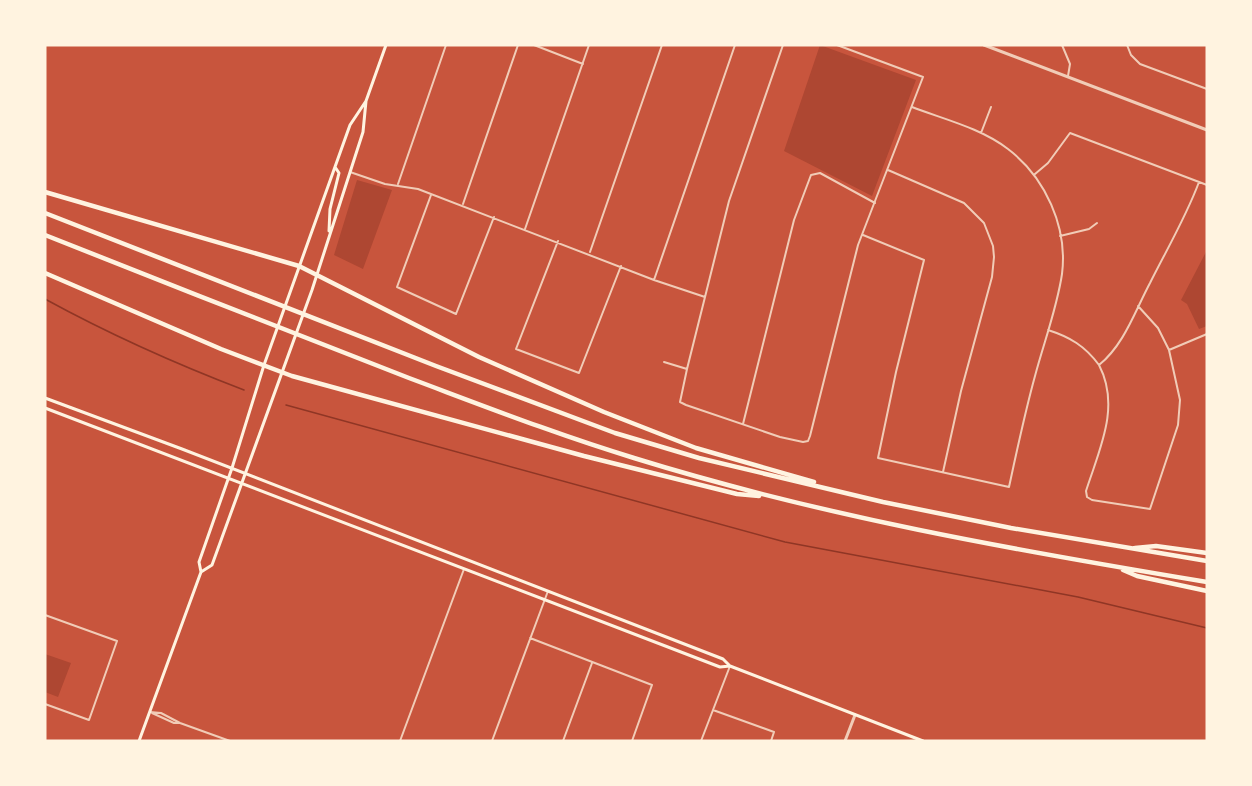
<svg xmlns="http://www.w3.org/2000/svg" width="1252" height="786" font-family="'DejaVu Sans',sans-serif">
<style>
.green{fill:#ae4732}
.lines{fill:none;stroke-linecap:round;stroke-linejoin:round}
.stream{stroke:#8f3625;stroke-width:1.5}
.minor{stroke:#f1ccb7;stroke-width:2}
.tertiary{stroke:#f1ccb7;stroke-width:3}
.secondary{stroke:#fff3e0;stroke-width:3}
.motorway{stroke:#fff3e0;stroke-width:4.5}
</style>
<rect width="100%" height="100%" fill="#c8553d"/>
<path class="green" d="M 820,45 L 916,80 L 872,196 L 784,151 Z
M 357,180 L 392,190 L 363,269 L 334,255 Z
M 1207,250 L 1207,326 L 1199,329 L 1187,304 L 1181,300 Z
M 45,654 L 71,663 L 58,697 L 45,692 Z"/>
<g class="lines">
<path class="stream" d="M 45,299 C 109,334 176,364 244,390
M 286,405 L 785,542 L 1078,597 L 1207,628"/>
<path class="minor" d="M 534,45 L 583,64
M 783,45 L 729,201 L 687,369 L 680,402 L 686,405 L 780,437 L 803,442 L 808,441 L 810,436 L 858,245 L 923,77 L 837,45
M 1062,45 L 1070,64 L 1068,76
M 1127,45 L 1131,55 L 1140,64 L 1207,89
M 981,133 L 991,107
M 888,170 L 964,203 L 984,223 L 993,246 L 994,257 L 992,277 L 961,391 L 943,472
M 350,172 L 385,184 L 418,189 L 654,280 L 705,297
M 1035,174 L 1048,163 L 1070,133 L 1207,185
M 398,184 L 446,45
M 431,195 L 397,287 L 456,314 L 494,217
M 463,204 L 518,45
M 525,229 L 589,45
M 863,235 L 924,260 L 896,372 L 878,458 L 1009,487 C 1017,450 1025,412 1035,376 C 1044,342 1057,308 1062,274 C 1068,227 1045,177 1008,149 C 981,128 943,119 912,107
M 1060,236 L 1089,229 L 1097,223
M 558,241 L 516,349 L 579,373 L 621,266
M 590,252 L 662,45
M 654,280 L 735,45
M 1138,306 L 1158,328 L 1169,350 L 1180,400 L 1178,425 L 1150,509 L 1092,500 L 1087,497 L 1086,491 C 1099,450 1121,407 1099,365 C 1124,345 1135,311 1150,283 C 1167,249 1186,217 1199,182
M 1048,330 C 1070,337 1085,346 1099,365
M 1169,350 L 1207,334
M 664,362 L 687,369
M 743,424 L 794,220 L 811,175 L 820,173 L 875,203
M 45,615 L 117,641 L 89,720 L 45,704
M 530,638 L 652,685 L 632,741
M 713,710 L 774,732 L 771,741
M 150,712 L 161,713 L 180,723 L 230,741
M 152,713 L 174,723 L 180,723
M 400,741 L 464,569
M 492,741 L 548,591
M 563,741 L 592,663
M 701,741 L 730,666"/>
<path class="tertiary" d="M 984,45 L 1207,130
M 845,741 L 855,715"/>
<path class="secondary" d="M 329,231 L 330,209 L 339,173 L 335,167
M 45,398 L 182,449 L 723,659 L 730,666 L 923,741
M 45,408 L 720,667 L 730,666
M 201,572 L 199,562 L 232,468 L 264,365 L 350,125 L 366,101 L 386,45
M 139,741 L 201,572 L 212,565 L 312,290 L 363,132 L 366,101"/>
<path class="motorway" d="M 45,192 L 299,266 L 479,357 L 604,412 L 696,448 L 814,482
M 45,213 L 436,366 L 615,433 L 699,458 L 883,502 L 1011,528 L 1207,561
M 45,235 C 166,283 288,331 409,378 C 484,406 558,435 634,458 C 821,516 1014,550 1207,582
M 45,273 L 221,349 L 292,376 L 584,456 L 737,494 L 759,496
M 1135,548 L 1156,546 L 1207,553
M 1123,570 L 1137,576 L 1207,591"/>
</g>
<rect width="1252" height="786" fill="none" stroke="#fff3e0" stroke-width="93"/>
</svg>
